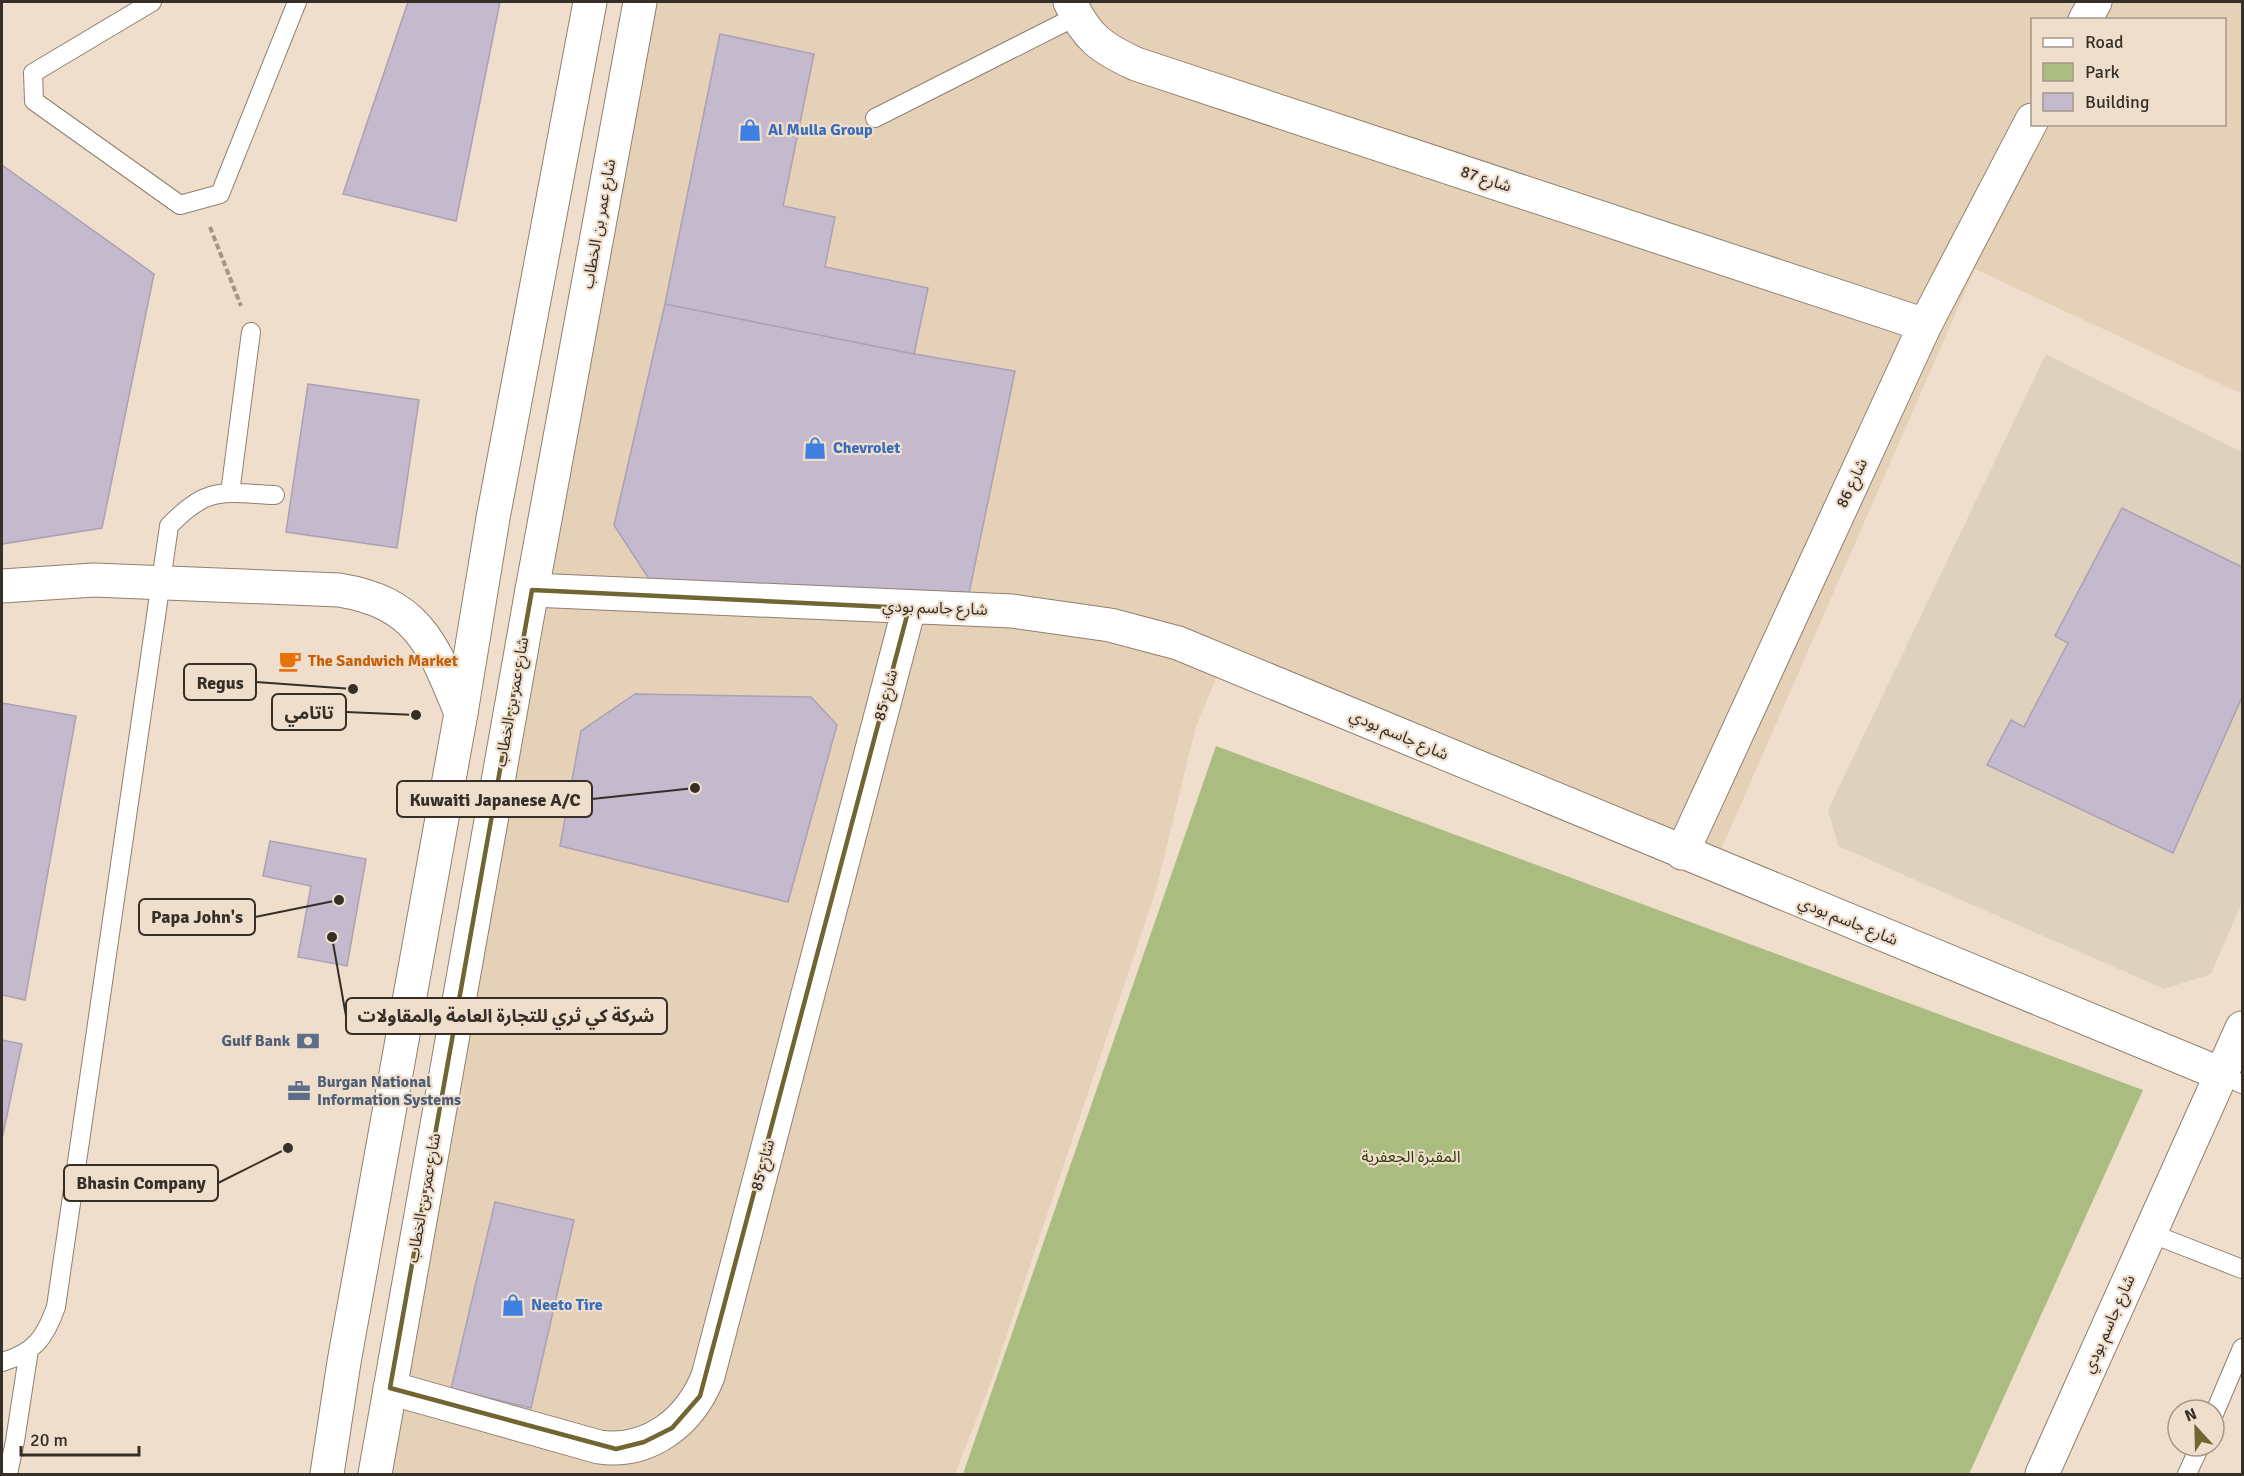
<svg xmlns="http://www.w3.org/2000/svg" width="2244" height="1476" font-family="Signika,'Noto Sans Arabic',sans-serif">
<style>
.commercial{fill:#ded2be}
.built{fill:#e5d0b8;fill-rule:evenodd}
.green{fill:#aabc80}
.building{fill:#c5b9ce;stroke:#aba0b4;stroke-width:1.5}
.lines{fill:none;stroke-linecap:round;stroke-linejoin:round}
.lane-casing{stroke:#8f806f;stroke-width:20}
.street-casing{stroke:#8f806f;stroke-width:35}
.secondary-casing{stroke:#8f806f;stroke-width:35}
.path{stroke:#a39688;stroke-width:4;stroke-dasharray:6 3;stroke-linecap:butt}
.lane{stroke:#fff;stroke-width:18}
.street{stroke:#fff;stroke-width:33}
.secondary{stroke:#fff;stroke-width:33}
.marked{fill:none;stroke:#716532;stroke-width:4.5;stroke-linejoin:round}
.labels{text-anchor:middle;dominant-baseline:central;stroke-width:4.5;stroke-linejoin:round;paint-order:stroke}
.shop-label{font-size:16px;font-weight:bold;fill:#366cbe;stroke:#efdecb;text-anchor:start}
.street-label{font-size:16px;fill:#352f28;stroke:#efdecb}
.food-label{font-size:16px;font-weight:bold;fill:#c56008;stroke:#efdecb;text-anchor:start}
.service-label{font-size:16px;font-weight:bold;fill:#4e5e75;stroke:#efdecb;text-anchor:end}
.park-label{font-size:16px;fill:#313c0b;stroke:#efdecb}
.leader{fill:none;stroke:#352f28;stroke-width:2}
.callout-dot{fill:#352f28;stroke:#efdecb;stroke-width:2}
.callout{fill:#efdecb;stroke:#352f28;stroke-width:2}
.callout-label{font-size:18px;text-anchor:middle;font-weight:bold;fill:#352f28}
</style>
<rect width="100%" height="100%" fill="#efdecb"/>
<path class="commercial" d="M 2046,354 L 2242,452 L 2242,902 L 2211,974 L 2164,989 L 1838,846 L 1828,810 Z"/>
<path class="built" d="M 635,2 L 2242,2 L 2242,394 L 1975,269 L 1716,861 L 1218,674 L 1196,726 L 1156,890 L 991,1382 L 955,1474 L 372,1474 ZM 2032,20 L 2224,20 L 2224,124 L 2032,124 Z"/>
<path class="green" d="M 1216,746 L 2143,1090 L 1969,1474 L 963,1474 Z"/>
<path class="building" d="M 408,2 L 500,2 L 456,221 L 343,194 Z
M 720,34 L 814,54 L 783,206 L 835,217 L 825,267 L 928,288 L 914,354 L 665,304 Z
M 2,165 L 154,274 L 102,528 L 2,544 Z
M 665,304 L 914,354 L 1015,371 L 968,598 L 653,585 L 614,525 Z
M 308,384 L 419,400 L 397,548 L 286,532 Z
M 2122,508 L 2242,567 L 2242,697 L 2173,853 L 1987,765 L 2011,720 L 2024,727 L 2068,643 L 2055,636 Z
M 635,694 L 811,697 L 837,725 L 788,902 L 560,846 L 581,731 Z
M 2,703 L 76,716 L 25,1000 L 2,995 Z
M 270,841 L 366,859 L 347,966 L 298,957 L 311,886 L 263,876 Z
M 2,1040 L 22,1044 L 2,1139 Z
M 495,1202 L 574,1220 L 531,1408 L 451,1389 Z"/>
<g class="lines">
<g class="lane-casing">
<path id="lane" d="M 152,2 L 33,73 L 34,101 L 180,205 L 220,194 L 297,2
M 875,118 L 1077,16
M 230,493 L 251,332
M 2221,1074 L 2242,1084
M 2150,1233 L 2242,1269
M 2,1362 C 34,1353 45,1338 56,1307 L 169,526 C 208,485 223,493 275,495
M 2214,1414 L 2242,1348
M 8,1474 L 15,1441 L 29,1350
M 2187,1474 L 2200,1446"/>
</g>
<g class="street-casing">
<path id="street" d="M 1070,2 C 1086,37 1101,48 1136,64 L 1925,325
M 2085,20 L 2095,2
M 2,586 L 94,580 L 339,590 C 419,603 433,645 461,713
M 532,590 L 1012,611 L 1110,625 L 1178,643 L 2221,1074
M 1682,853 L 1925,325 L 2032,120
M 390,1388 L 599,1447 C 649,1454 690,1422 708,1376 L 909,608
M 2042,1474 L 2242,1028"/>
</g>
<g class="secondary-casing">
<path id="secondary" d="M 327,1474 L 344,1362 L 461,713 L 493,518 L 590,2
M 375,1474 L 532,590 L 640,2"/>
</g>
<path class="path" d="M 210,227 L 241,306"/>
<use href="#lane" class="lane"/>
<use href="#street" class="street"/>
<use href="#secondary" class="secondary"/>
</g>
<path class="marked" d="M 532,590 L 909,608 L 700,1396 L 672,1428 L 644,1442 L 616,1449 L 390,1388 Z"/>
<defs>
<g id="shop-bare" transform="scale(1.8)"><path d="M-5-2.5h2.3a2.7 3.5 0 0 1 5.4 0H5L5.5 6h-11ZM-1.5-2.5h3a1.5 2.3 0 0 0-3 0Z" fill="#3f7fe0" stroke="#efdecb" stroke-width="2.5" paint-order="stroke"/></g>
<g id="cafe-bare" transform="scale(1.8)"><path d="M-5.5-4.5H6V0H3Q3 3.5 0 3.5H-2.5Q-5.5 3.5-5.5 0ZM3-3.2v2h1.7v-2ZM-6 4.5H4V6H-6Z" fill="#e8710a" stroke="#efdecb" stroke-width="2.5" paint-order="stroke"/></g>
<g id="bank-bare" transform="scale(1.8)"><path d="M-6-4H6V4H-6ZM0-2.3a2.3 2.3 0 1 0 0 4.6a2.3 2.3 0 1 0 0-4.6Z" fill="#5c6f8a" stroke="#efdecb" stroke-width="2.5" paint-order="stroke"/></g>
<g id="office-bare" transform="scale(1.8)"><path d="M-6-3h4V-5.5h4V-3h4V5H-6ZM-1-4.5V-3h2v-1.5ZM-6 0V1H6V0Z" fill="#5c6f8a" stroke="#efdecb" stroke-width="2.5" paint-order="stroke"/></g>
</defs>
<g fill-rule="evenodd">
<use href="#shop-bare" x="750" y="130"/>
<use href="#shop-bare" x="815" y="448"/>
<use href="#cafe-bare" x="290" y="661"/>
<use href="#bank-bare" x="308" y="1041"/>
<use href="#office-bare" x="299" y="1091"/>
<use href="#shop-bare" x="513" y="1305"/>
</g>
<g class="labels">
<g class="shop-label">
<text x="768" y="130">Al Mulla Group</text>
<text x="833" y="448">Chevrolet</text>
<text x="531" y="1305">Neeto Tire</text>
</g>
<g class="street-label">
<text transform="translate(1486 179) rotate(18)">شارع 87</text>
<text transform="translate(599 224) rotate(-80)">شارع عمر بن الخطاب</text>
<text transform="translate(1852 483) rotate(-65)">شارع 86</text>
<text transform="translate(935 608) rotate(2)">شارع جاسم بودي</text>
<text transform="translate(886 695) rotate(-75)">شارع 85</text>
<text transform="translate(512 702) rotate(-80)">شارع عمر بن الخطاب</text>
<text transform="translate(1399 735) rotate(23)">شارع جاسم بودي</text>
<text transform="translate(1848 921) rotate(22)">شارع جاسم بودي</text>
<text transform="translate(763 1165) rotate(-75)">شارع 85</text>
<text transform="translate(424 1198) rotate(-80)">شارع عمر بن الخطاب</text>
<text transform="translate(2109 1324) rotate(-66)">شارع جاسم بودي</text>
</g>
<g class="food-label">
<text x="308" y="661">The Sandwich Market</text>
</g>
<g class="service-label">
<text x="290" y="1041">Gulf Bank</text>
<text x="317" y="1082" text-anchor="start">Burgan National<tspan x="317" dy="18">Information Systems</tspan></text>
</g>
<g class="park-label">
<text x="1411" y="1157">المقبرة الجعفرية</text>
</g>
</g>
<path class="leader" d="M353 689L256 682M416 715L346 712M695 788L592 799M339 900L255 917M332 937L346 1016M288 1148L218 1183"/>
<g class="callout-dot">
<circle cx="353" cy="689" r="6"/>
<circle cx="416" cy="715" r="6"/>
<circle cx="695" cy="788" r="6"/>
<circle cx="339" cy="900" r="6"/>
<circle cx="332" cy="937" r="6"/>
<circle cx="288" cy="1148" r="6"/>
</g>
<g class="callout">
<rect x="184" y="664" width="72" height="36" rx="6"/>
<rect x="272" y="694" width="74" height="36" rx="6"/>
<rect x="397" y="781" width="195" height="36" rx="6"/>
<rect x="139" y="899" width="116" height="36" rx="6"/>
<rect x="346" y="998" width="321" height="36" rx="6"/>
<rect x="64" y="1165" width="154" height="36" rx="6"/>
</g>
<g class="callout-label">
<text x="220" y="689">Regus</text>
<text x="309" y="719">تاتامي</text>
<text x="495" y="806">Kuwaiti Japanese A/C</text>
<text x="197" y="923">Papa John's</text>
<text x="506" y="1022">شركة كي ثري للتجارة العامة والمقاولات</text>
<text x="141" y="1189">Bhasin Company</text>
</g>
<rect width="2244" height="1476" fill="none" stroke="#352f28" stroke-width="6"/>
<rect x="2031" y="18" width="195" height="108" fill="#efdecb" stroke="#a5988a" stroke-width="1.5"/>
<rect x="2043" y="38" width="30" height="9" fill="#ffffff" stroke="#a5988a" stroke-width="1.5"/>
<text x="2085" y="48" font-size="18" fill="#352f28">Road</text>
<rect x="2043" y="63" width="30" height="18" fill="#aabc80" stroke="#a5988a" stroke-width="1.5"/>
<text x="2085" y="78" font-size="18" fill="#352f28">Park</text>
<rect x="2043" y="93" width="30" height="18" fill="#c5b9ce" stroke="#a5988a" stroke-width="1.5"/>
<text x="2085" y="108" font-size="18" fill="#352f28">Building</text>
<g transform="translate(2196 1428) rotate(338)"><circle r="28" fill="#efdecb" stroke="#a5988a" stroke-width="1.5"/>
<path d="M0-4.5L10 22L0 15L-10 22Z" fill="#716532"/>
<text y="-9" font-size="16" font-weight="bold" text-anchor="middle" fill="#352f28">N</text>
</g>
<path d="M21 1446v9h118v-9" fill="none" stroke="#352f28" stroke-width="3"/>
<text x="30" y="1446" font-size="18" fill="#352f28" stroke="#efdecb" stroke-width="4.5" paint-order="stroke">20 m</text>
</svg>
